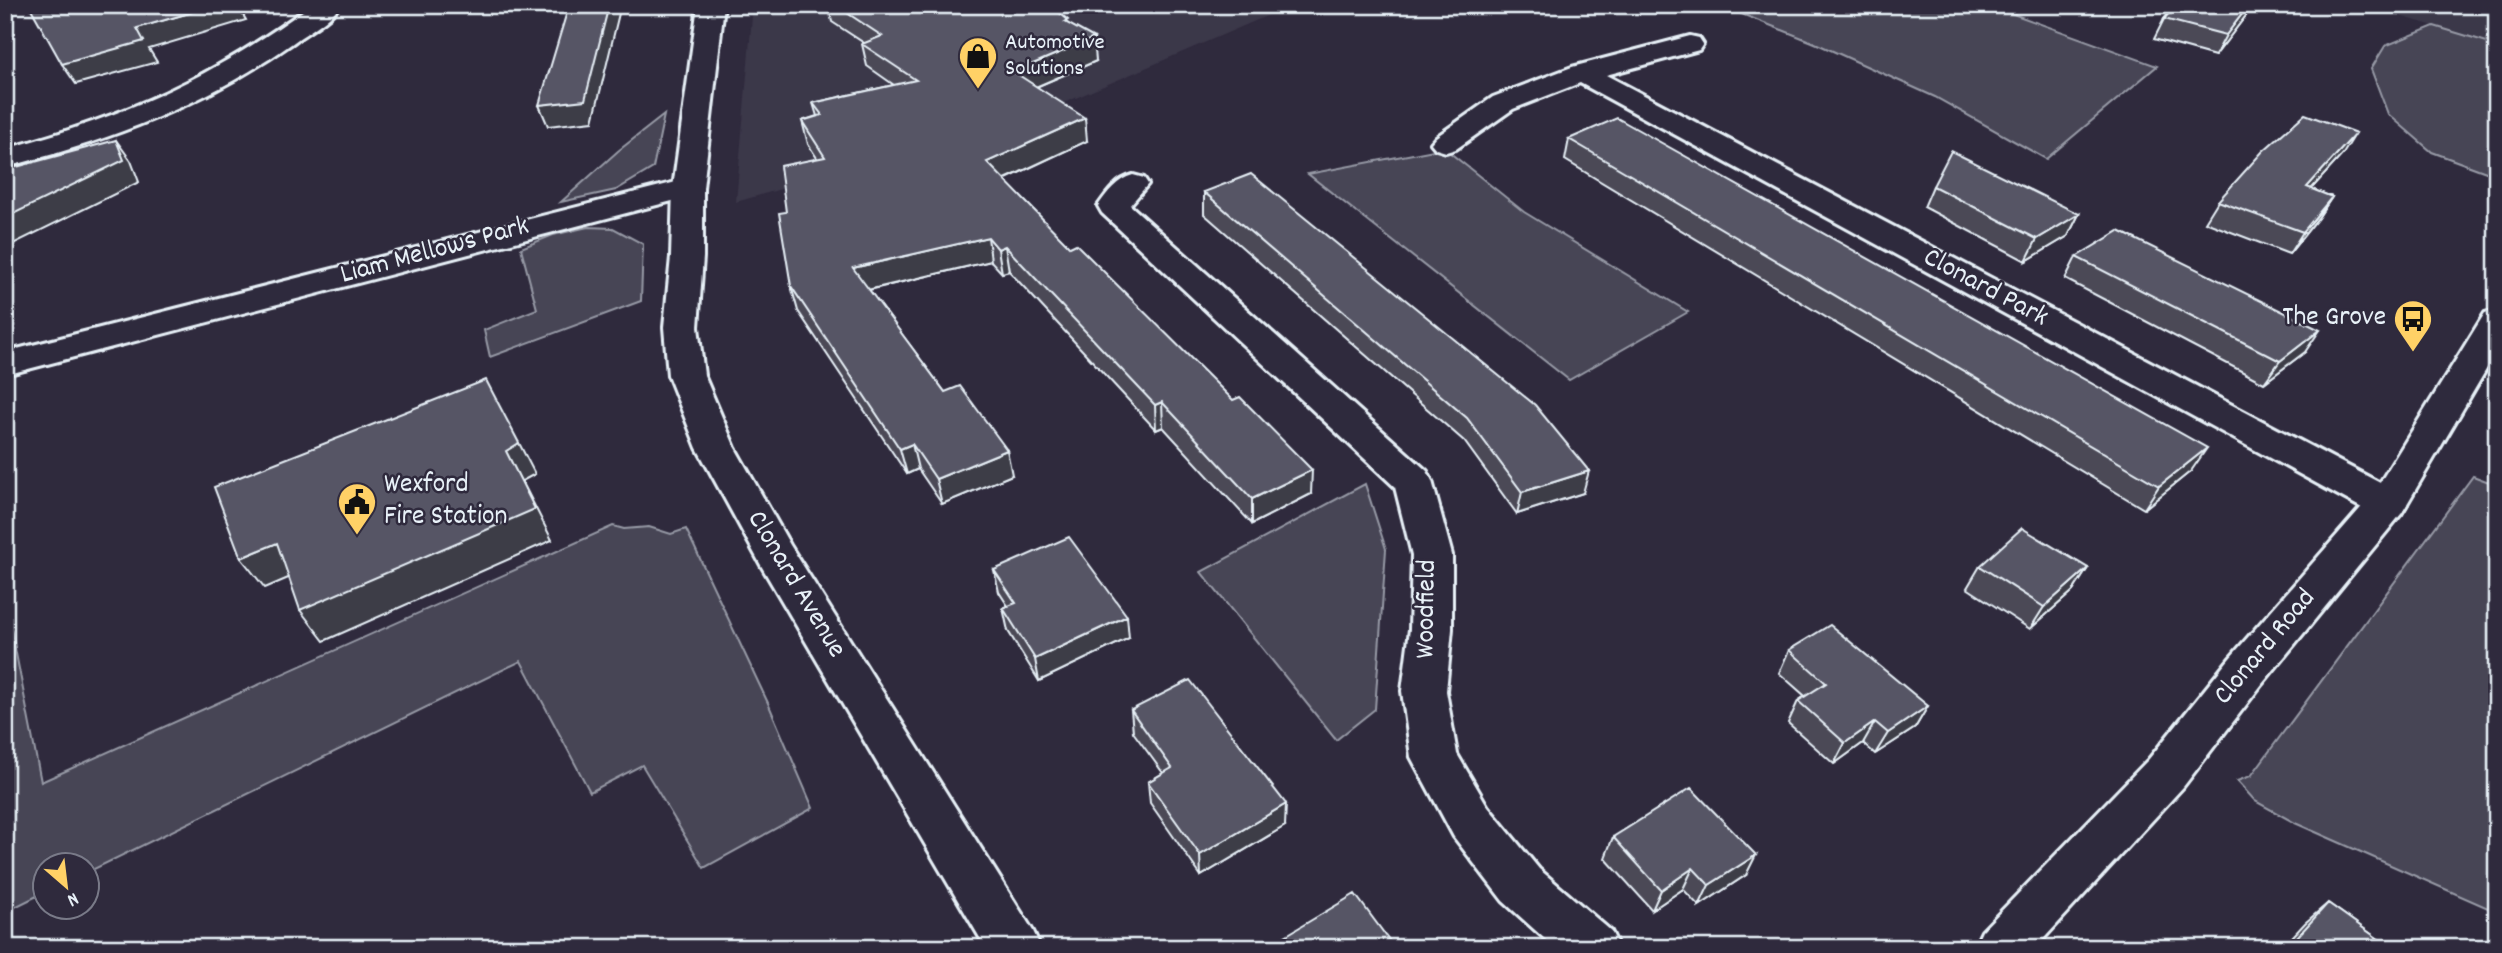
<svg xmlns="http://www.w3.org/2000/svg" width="2502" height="953" font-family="Dekko,sans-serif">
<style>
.built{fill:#3b3749}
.green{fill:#464455;stroke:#979aa6;stroke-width:2}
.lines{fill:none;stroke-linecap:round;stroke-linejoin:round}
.street-casing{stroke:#e8f1f8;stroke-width:6}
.secondary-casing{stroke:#e8f1f8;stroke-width:6}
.street{fill:#2f2a3d;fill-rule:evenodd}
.secondary{fill:#2f2a3d;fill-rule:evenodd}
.wall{fill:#4b4957;stroke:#e8f1f8;stroke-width:2}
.shaded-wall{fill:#3d3c47;stroke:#e8f1f8;stroke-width:2}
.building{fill:#575565;stroke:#e8f1f8;stroke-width:2}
.labels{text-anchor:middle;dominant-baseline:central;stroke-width:5;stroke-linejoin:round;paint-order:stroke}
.far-poi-label{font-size:23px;fill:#e8f1f8;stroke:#2f2a3d;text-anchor:start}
.street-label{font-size:28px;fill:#e8f1f8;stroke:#2f2a3d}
.poi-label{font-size:28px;fill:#e8f1f8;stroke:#2f2a3d;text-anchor:end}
</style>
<rect width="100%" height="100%" fill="#2f2a3d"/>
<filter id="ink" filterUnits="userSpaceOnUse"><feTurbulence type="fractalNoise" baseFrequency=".0143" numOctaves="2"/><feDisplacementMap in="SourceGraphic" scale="14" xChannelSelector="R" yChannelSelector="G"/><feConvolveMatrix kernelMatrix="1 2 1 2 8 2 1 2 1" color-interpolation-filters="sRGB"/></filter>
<g filter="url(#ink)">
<path class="built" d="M 753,5 L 1292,5 L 885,180 L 879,161 L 736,202 Z
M 2362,5 L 2497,5 L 2497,45 L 2434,26 Z"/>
<path class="green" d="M 1719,5 L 2027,5 L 2013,14 L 2157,66 L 2046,159 L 1935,97 L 1815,43 Z
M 2434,26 L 2497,45 L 2497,176 L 2432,152 L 2388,114 L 2371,69 L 2385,46 Z
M 664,115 L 653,168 L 616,190 L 561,202 L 618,151 Z
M 1444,148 L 1524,212 L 1688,312 L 1569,380 L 1308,174 Z
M 588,227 L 613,228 L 643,244 L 641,301 L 490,357 L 484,330 L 537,309 L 521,248 L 553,235 Z
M 2473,476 L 2497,485 L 2497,912 L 2295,823 L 2255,801 L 2237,781 L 2251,776 Z
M 1365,484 L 1386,549 L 1375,709 L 1336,740 L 1201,572 Z
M 613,526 L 624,529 L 649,527 L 671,534 L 686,529 L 768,703 L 813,808 L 704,868 L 642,765 L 590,792 L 521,661 L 88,872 L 88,866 L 46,866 L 45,892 L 5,912 L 5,597 L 41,782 Z"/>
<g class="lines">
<g class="street-casing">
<path id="street" d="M 311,5 L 340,5 C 330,20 309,31 294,42 C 207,104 109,141 5,167 L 5,149 C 126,116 210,79 311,5 Z
M 1690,36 L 1699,38 L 1703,44 L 1699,50 L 1606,75 L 2401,494 L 2407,504 L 2401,514 L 2387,518 L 2373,514 L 1580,83 L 1513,109 L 1456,149 L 1446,152 L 1436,149 L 1431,143 L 1436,137 L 1493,97 L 1572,67 Z
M 1133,175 L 1144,178 L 1148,184 L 1130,205 L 1427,471 L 1432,481 L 1452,555 L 1452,629 L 1446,691 L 1457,754 L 1488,807 L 1539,869 L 1611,931 L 1619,948 L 1555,948 L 1503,901 L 1454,837 L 1411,757 L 1402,691 L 1410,629 L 1412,555 L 1395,487 L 1102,213 L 1098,206 C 1107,193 1117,179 1133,175 Z
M 688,179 L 699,182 L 703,188 L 699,194 L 5,375 L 5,352 Z"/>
</g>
<g class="secondary-casing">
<path id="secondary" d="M 698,5 L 724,5 L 703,188 L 703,257 L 698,327 L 704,375 L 735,448 L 790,545 L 1033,931 L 1041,948 L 986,948 L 762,567 L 697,448 L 668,375 L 664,327 L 671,257 L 673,188 Z
M 2497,310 L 2497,351 L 2401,514 L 2262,684 L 2183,787 L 2035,948 L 1974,948 L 1982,931 L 2149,759 L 2230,658 L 2373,494 L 2485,313 Z"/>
</g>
<use href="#street" class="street"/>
<use href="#secondary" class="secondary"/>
</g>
<path class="wall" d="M 828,5 L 1050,5 L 1068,24 L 1096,61 L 1036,87 L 1087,141 L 1004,180 L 1311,494 L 1252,524 L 1163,427 L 1156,430 L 1009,271 L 1002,273 L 991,261 L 869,290 L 945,392 L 1012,475 L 942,504 L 918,469 L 907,474 L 798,311 L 791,286 L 786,212 L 817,158 L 808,144 L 802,121 L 817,116 L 813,103 L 894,85 L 867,66 L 862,44 L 864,43 L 832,22 Z
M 2176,5 L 2254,5 L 2215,56 L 2154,39 L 2164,19 Z
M 1569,139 L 2191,471 L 2144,509 L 1565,160 Z
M 2343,154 L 2311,189 L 2332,197 L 2318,218 L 2289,254 L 2205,222 L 2218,201 Z
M 1933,186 L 2079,214 L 2068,236 L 2026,261 L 1924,207 Z
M 1204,192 L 1583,493 L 1517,514 L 1464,441 L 1204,214 Z
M 2076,257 L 2305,352 L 2264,383 L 2065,279 Z
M 1980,566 L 2088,568 L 2073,591 L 2030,629 L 1967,588 Z
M 994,570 L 1129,638 L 1039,681 L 1008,631 L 1003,608 L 1008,606 L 999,592 Z
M 1789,650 L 1928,706 L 1915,728 L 1875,754 L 1863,743 L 1834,764 L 1788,723 L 1798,701 L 1805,696 L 1779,673 Z
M 1131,710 L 1285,826 L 1201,876 L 1150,803 L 1148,782 L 1163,773 L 1133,732 Z
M 1613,837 L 1746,875 L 1699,906 L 1683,889 L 1652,910 L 1605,858 Z
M 2328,903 L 2391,948 L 2282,948 L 2305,923 Z"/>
<path class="shaded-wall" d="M 217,5 L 237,5 L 246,20 L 149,49 L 157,62 L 76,84 L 62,64 L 137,28 Z
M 609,5 L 621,5 L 593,121 L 548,126 L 539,105 Z
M 2249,5 L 2254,5 L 2215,56 L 2226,35 Z
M 1094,38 L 1096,61 L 1017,95 L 1014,72 Z
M 1085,118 L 1087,141 L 990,186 L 987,162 Z
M 2356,133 L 2343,154 L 2293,209 L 2307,187 Z
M 116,140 L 131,161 L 139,182 L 5,248 L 5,218 Z
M 2332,197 L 2318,218 L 2289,254 L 2303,232 Z
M 2079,214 L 2068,236 L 2026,261 L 2037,239 Z
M 988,237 L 991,261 L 859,292 L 853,268 Z
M 1005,246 L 1009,271 L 1002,273 L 998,249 Z
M 2320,330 L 2305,352 L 2264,383 L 2280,361 Z
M 1162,402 L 1163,427 L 1156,430 L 1155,405 Z
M 519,443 L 535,474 L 522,481 L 552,540 L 324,641 L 300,610 L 506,451 Z
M 912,444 L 918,469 L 907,474 L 900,449 Z
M 2207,448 L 2191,471 L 2144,509 L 2159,486 Z
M 1007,450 L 1012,475 L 942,504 L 936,479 Z
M 1312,470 L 1311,494 L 1252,524 L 1252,499 Z
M 1589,471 L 1583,493 L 1517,514 L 1522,492 Z
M 277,543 L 300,573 L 265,588 L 241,558 Z
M 2088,568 L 2073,591 L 2030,629 L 2044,607 Z
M 1127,616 L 1129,638 L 1039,681 L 1035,659 Z
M 1928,706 L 1915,728 L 1875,754 L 1888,733 Z
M 1875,722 L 1863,743 L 1834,764 L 1845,743 Z
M 1286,804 L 1285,826 L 1201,876 L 1200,855 Z
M 1756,855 L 1746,875 L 1699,906 L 1709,885 Z
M 1693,868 L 1683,889 L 1652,910 L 1661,890 Z"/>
<path class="building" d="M 29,5 L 217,5 L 137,28 L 144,41 L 62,64 Z
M 569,5 L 609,5 L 585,100 L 539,105 Z
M 835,5 L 1050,5 L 1068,20 L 1065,22 L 1094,38 L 1014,72 L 1085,118 L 987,162 L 1070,247 L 1076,244 L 1233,400 L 1240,397 L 1312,470 L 1252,499 L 1162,402 L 1155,405 L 1005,246 L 998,249 L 988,237 L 853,268 L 945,392 L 960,386 L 1007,450 L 936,479 L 912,444 L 900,449 L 791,286 L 779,213 L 786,212 L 780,166 L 825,157 L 802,121 L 822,115 L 813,103 L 916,80 L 862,44 L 882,36 Z
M 2176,5 L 2249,5 L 2226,35 L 2164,19 Z
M 2305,114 L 2356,133 L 2307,187 L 2332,197 L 2303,232 L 2218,201 L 2263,151 Z
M 1617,118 L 2207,448 L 2159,486 L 1569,139 Z
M 116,140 L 124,160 L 5,218 L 5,170 Z
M 1951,151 L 2079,214 L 2037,239 L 1933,186 Z
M 1251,174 L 1535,405 L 1589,471 L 1522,492 L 1467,418 L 1204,192 Z
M 2119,231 L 2320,330 L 2280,361 L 2076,257 Z
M 486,380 L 519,443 L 506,451 L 535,509 L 300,610 L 277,543 L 241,558 L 214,487 Z
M 2022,528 L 2088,568 L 2044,607 L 1980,566 Z
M 1069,537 L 1127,616 L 1035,659 L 1003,608 L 1016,603 L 994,570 Z
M 1830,625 L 1928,706 L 1888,733 L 1875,722 L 1845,743 L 1798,701 L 1826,683 L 1789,650 Z
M 1190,680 L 1286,804 L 1200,855 L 1148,782 L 1172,768 L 1131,710 Z
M 1691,788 L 1756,855 L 1709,885 L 1693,868 L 1661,890 L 1613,837 Z
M 1355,894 L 1395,948 L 1265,948 Z
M 2328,903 L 2391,948 L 2287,948 Z"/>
</g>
<defs>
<g id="shop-pin" transform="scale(2.0125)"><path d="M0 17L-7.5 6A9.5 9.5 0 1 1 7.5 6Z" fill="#ffd166" stroke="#2f2a3d"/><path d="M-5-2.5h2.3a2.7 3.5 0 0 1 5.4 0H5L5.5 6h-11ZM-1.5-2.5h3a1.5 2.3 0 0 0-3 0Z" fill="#111"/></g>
<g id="bus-pin" transform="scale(2.0125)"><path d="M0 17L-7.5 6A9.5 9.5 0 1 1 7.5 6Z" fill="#ffd166" stroke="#2f2a3d"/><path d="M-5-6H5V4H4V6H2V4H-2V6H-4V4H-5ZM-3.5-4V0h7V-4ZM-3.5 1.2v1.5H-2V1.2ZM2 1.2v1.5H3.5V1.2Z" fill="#111"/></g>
<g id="civic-pin" transform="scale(2.0125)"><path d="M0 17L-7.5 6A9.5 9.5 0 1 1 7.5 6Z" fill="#ffd166" stroke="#2f2a3d"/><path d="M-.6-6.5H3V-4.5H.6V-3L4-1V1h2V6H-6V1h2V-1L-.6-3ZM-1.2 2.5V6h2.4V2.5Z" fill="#111"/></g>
</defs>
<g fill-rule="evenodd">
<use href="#shop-pin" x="978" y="56"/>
<use href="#bus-pin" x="2413" y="319"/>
<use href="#civic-pin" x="357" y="502"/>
</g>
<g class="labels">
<g class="far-poi-label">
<text x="1005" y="43">Automotive<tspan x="1005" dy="26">Solutions</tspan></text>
</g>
<g class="street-label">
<text transform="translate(435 252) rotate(-15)">Liam Mellows Park</text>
<text transform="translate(1985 289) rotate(28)">Clonard Park</text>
<text transform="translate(795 585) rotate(59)">Clonard Avenue</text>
<text transform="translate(1428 609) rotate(-89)">Woodfield</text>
<text transform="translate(2266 648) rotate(-50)">Clonard Road</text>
</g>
<g class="poi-label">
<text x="2386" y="319">The Grove</text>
<text x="384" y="486" text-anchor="start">Wexford<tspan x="384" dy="32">Fire Station</tspan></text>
</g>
</g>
<rect width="2502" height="953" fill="none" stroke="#2f2a3d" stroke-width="28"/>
<rect x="14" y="14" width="2474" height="925" fill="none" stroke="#e8f1f8" stroke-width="2.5" filter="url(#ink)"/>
<g transform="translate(66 886) rotate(152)"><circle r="33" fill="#2f2a3d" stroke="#797a88" stroke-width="2"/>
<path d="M0-5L12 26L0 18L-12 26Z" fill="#ffd166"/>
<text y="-10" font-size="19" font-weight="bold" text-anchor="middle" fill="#e8f1f8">N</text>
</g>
</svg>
